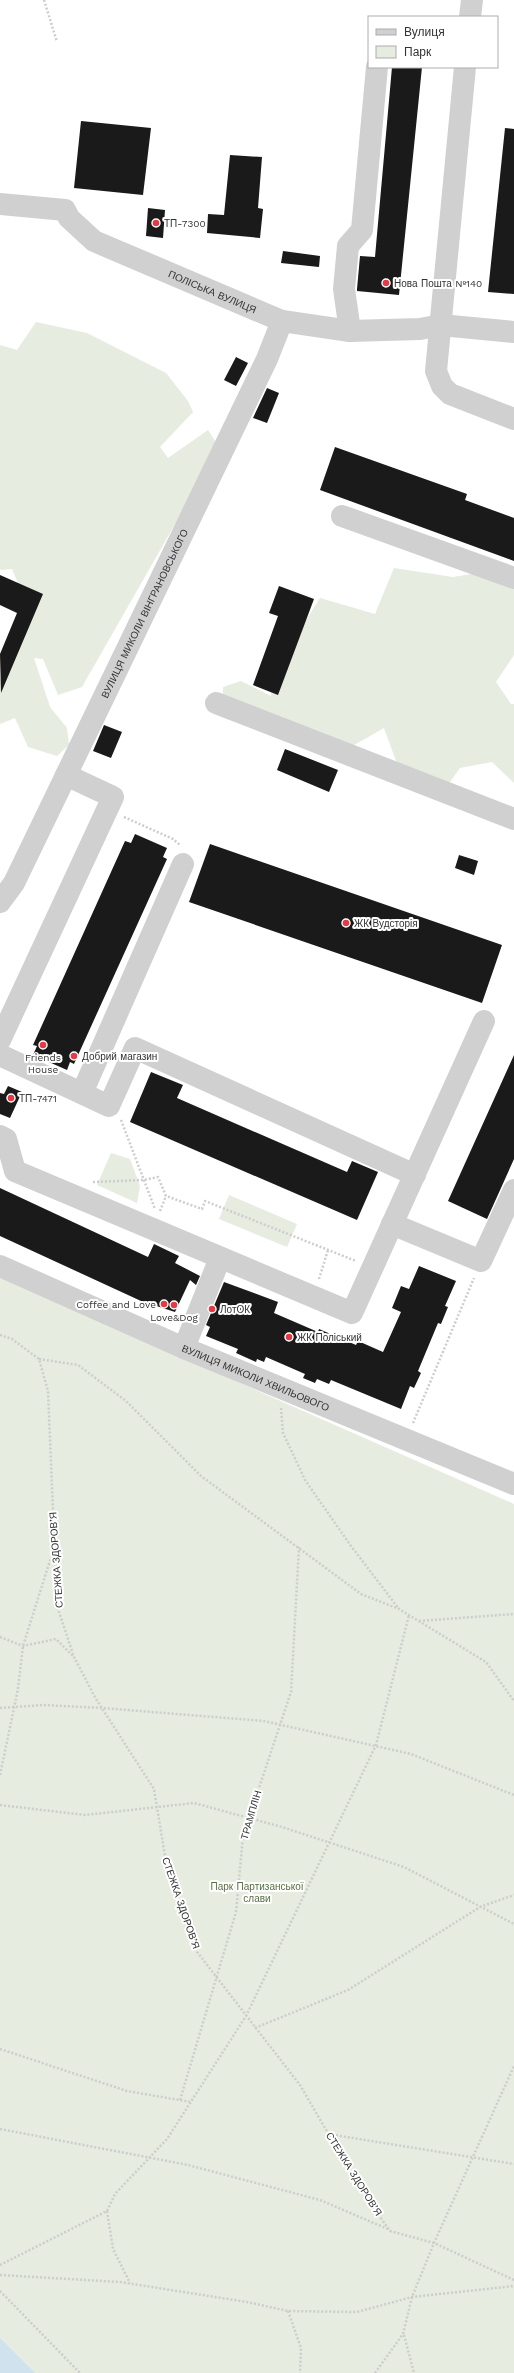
<svg xmlns="http://www.w3.org/2000/svg" width="514" height="2373" font-family="'Work Sans',sans-serif">
<style>
.green{fill:#e6ecdf}
.water{fill:#cfe2ee}
.building{fill:#1a1a1a}
.lines{fill:none;stroke-linecap:round;stroke-linejoin:round}
.path{stroke:#cdcdcd;stroke-width:2.5;stroke-dasharray:2 2;stroke-linecap:butt}
.minor{stroke:#d0d0d0;stroke-width:22}
.poi-dot{fill:#e63946;stroke:#fff;stroke-width:1.5}
.labels{text-anchor:middle;dominant-baseline:central;stroke-width:4;stroke-linejoin:round;paint-order:stroke}
.poi-label{font-size:10px;fill:#333;stroke:#fff;text-anchor:start}
.street-label{font-size:10px;fill:#333;stroke:#fff}
.park-label{font-size:10px;fill:#56703f;stroke:#fff}
</style>
<rect width="100%" height="100%" fill="#fff"/>
<path class="green" d="M 36,322 L 87,333 L 166,373 L 188,401 L 193,412 L 160,447 L 168,458 L 208,430 L 219,447 L 82,687 L 58,695 L 43,659 L 34,658 L 50,707 L 67,728 L 69,745 L 57,756 L 28,747 L 15,718 L 0,724 L 0,678 L 2,682 L 38,595 L 20,588 L 12,569 L 0,570 L 0,345 L 17,350 Z
M 394,568 L 453,577 L 501,569 L 514,576 L 514,655 L 496,682 L 511,704 L 514,704 L 514,783 L 492,762 L 460,768 L 447,786 L 399,769 L 384,728 L 349,748 L 223,703 L 223,687 L 241,681 L 271,696 L 271,676 L 320,598 L 375,614 Z
M 111,1153 L 130,1159 L 140,1186 L 137,1203 L 97,1185 Z
M 229,1195 L 297,1224 L 287,1247 L 219,1219 Z
M 0,1277 L 514,1504 L 514,2373 L 0,2373 Z"/>
<path class="water" d="M 0,2338 L 35,2373 L 0,2373 Z"/>
<path class="building" d="M 392,67 L 422,67 L 399,295 L 357,291 L 357,289 L 360,256 L 375,257 Z
M 81,121 L 151,128 L 143,195 L 74,188 Z
M 505,128 L 514,129 L 514,294 L 488,292 Z
M 230,155 L 262,157 L 258,208 L 263,209 L 260,238 L 207,233 L 208,214 L 224,215 Z
M 148,208 L 165,210 L 163,238 L 146,236 Z
M 283,251 L 320,256 L 319,267 L 281,263 Z
M 236,357 L 248,363 L 236,386 L 224,380 Z
M 267,388 L 279,393 L 267,423 L 253,418 Z
M 335,447 L 467,494 L 465,500 L 514,518 L 514,561 L 320,490 Z
M 0,575 L 43,594 L 1,693 L 0,654 L 17,613 L 0,605 Z
M 279,586 L 314,599 L 278,695 L 253,685 L 278,616 L 269,613 Z
M 104,725 L 122,732 L 111,758 L 93,751 Z
M 285,749 L 338,770 L 329,792 L 277,770 Z
M 135,834 L 167,848 L 163,857 L 167,859 L 74,1064 L 70,1062 L 67,1070 L 33,1055 L 37,1046 L 33,1045 L 125,841 L 131,843 Z
M 210,844 L 502,945 L 482,1003 L 189,902 Z
M 459,855 L 478,861 L 474,875 L 455,868 Z
M 514,1055 L 514,1159 L 487,1219 L 448,1201 Z
M 151,1072 L 183,1085 L 177,1098 L 347,1172 L 352,1161 L 378,1172 L 357,1220 L 130,1122 Z
M 8,1086 L 22,1092 L 10,1118 L 0,1114 L 0,1093 L 4,1094 Z
M 0,1188 L 148,1257 L 154,1244 L 179,1256 L 175,1263 L 200,1276 L 196,1285 L 190,1280 L 175,1312 L 141,1301 L 0,1236 Z
M 419,1266 L 456,1281 L 445,1306 L 448,1307 L 441,1324 L 438,1323 L 418,1371 L 421,1373 L 414,1388 L 410,1386 L 401,1409 L 331,1380 L 329,1384 L 317,1379 L 315,1383 L 303,1378 L 305,1374 L 266,1357 L 264,1362 L 257,1359 L 256,1362 L 236,1353 L 238,1349 L 206,1336 L 210,1327 L 206,1325 L 224,1282 L 278,1302 L 274,1313 L 318,1332 L 319,1329 L 356,1345 L 358,1341 L 383,1352 L 401,1312 L 392,1308 L 401,1286 L 409,1289 Z"/>
<g class="lines">
<path class="path" d="M 44,0 L 57,42
M 124,817 L 173,839 L 180,845
M 121,1120 L 155,1209
M 93,1182 L 144,1180 L 158,1177 L 166,1196 L 202,1209 L 205,1201 L 356,1261
M 160,1211 L 166,1196
M 319,1279 L 328,1250
M 0,1335 L 12,1339 L 39,1359 L 48,1391 L 57,1606 L 74,1657 L 96,1699 L 154,1789 L 166,1862 L 194,1948 L 300,2085 L 361,2190 L 390,2231 L 434,2243 L 514,2280
M 39,1359 L 78,1365 L 126,1401 L 201,1476 L 361,1594 L 399,1609 L 486,1662 L 514,1701
M 281,1408 L 283,1433 L 305,1480 L 351,1546 L 399,1609
M 413,1423 L 474,1278
M 419,1621 L 514,1614
M 0,1637 L 23,1646 L 56,1639 L 74,1657
M 0,1708 L 43,1705 L 102,1708 L 264,1721 L 411,1754 L 514,1795
M 0,1775 L 18,1689 L 23,1646 L 53,1551
M 0,1805 L 85,1815 L 194,1803 L 282,1827 L 404,1867 L 514,1924
M 255,2028 L 348,1990 L 480,1907 L 514,1895
M 0,2049 L 127,2091 L 191,2102
M 180,2100 L 236,1912 L 243,1836 L 291,1692 L 299,1547
M 0,2129 L 188,2165 L 320,2200 L 390,2230
M 328,2134 L 514,2164
M 107,2211 L 113,2249 L 130,2283
M 0,2265 L 107,2211 L 115,2194 L 167,2139 L 246,2016 L 376,1745 L 409,1615
M 0,2275 L 120,2282 L 247,2302 L 288,2311 L 357,2312 L 412,2297 L 514,2286
M 0,2291 L 80,2373
M 288,2311 L 301,2348 L 300,2373
M 404,2335 L 414,2373
M 375,2373 L 403,2334 L 412,2297 L 434,2243 L 514,2066"/>
<g class="minor">
<path d="M 470,17 L 472,0"/>
<path d="M 465,67 L 436,371 L 442,386 L 450,394 L 514,419"/>
<path id="s1" d="M 0,204 L 65,210 L 69,218 L 94,241 L 282,321 L 350,331 L 420,329 L 441,325 L 514,332"/>
<path d="M 350,331 L 344,289 L 348,246 L 362,230 L 377,67"/>
<path d="M 342,516 L 514,578"/>
<path d="M 216,703 L 514,819"/>
<path id="s2" d="M 0,902 L 14,883 L 267,359 L 282,321"/>
<path d="M 0,1040 L 113,797 L 66,775"/>
<path d="M 0,1055 L 109,1106 L 135,1048 L 415,1175"/>
<path d="M 82,1093 L 183,864"/>
<path d="M 0,1136 L 6,1139 L 15,1171 L 352,1313 L 484,1021"/>
<path d="M 392,1224 L 481,1261 L 514,1190"/>
<path id="s3" d="M 0,1266 L 184,1348 L 514,1484"/>
<path d="M 184,1348 L 220,1258"/>
</g>
</g>
<g class="poi-dot">
<circle cx="156" cy="223" r="4"/>
<circle cx="386" cy="283" r="4"/>
<circle cx="346" cy="923" r="4"/>
<circle cx="43" cy="1045" r="4"/>
<circle cx="74" cy="1056" r="4"/>
<circle cx="11" cy="1098" r="4"/>
<circle cx="164" cy="1304" r="4"/>
<circle cx="174" cy="1305" r="4"/>
<circle cx="212" cy="1309" r="4"/>
<circle cx="289" cy="1337" r="4"/>
</g>
<g class="labels">
<g class="poi-label">
<text x="164" y="223">ТП-7300</text>
<text x="394" y="283">Нова Пошта №140</text>
<text x="354" y="923">ЖК Вудсторія</text>
<text x="82" y="1056">Добрий магазин</text>
<text x="43" y="1057" text-anchor="middle">Friends<tspan x="43" dy="12">House</tspan></text>
<text x="19" y="1098">ТП-7471</text>
<text x="156" y="1304" text-anchor="end">Coffee and Love</text>
<text x="220" y="1309">ЛотОК</text>
<text x="174" y="1317" text-anchor="middle">Love&amp;Dog</text>
<text x="297" y="1337">ЖК Поліський</text>
</g>
<g class="street-label">
<text stroke="none"><textPath href="#s1" startOffset="237">ПОЛІСЬКА ВУЛИЦЯ</textPath></text>
<text stroke="none"><textPath href="#s2" startOffset="323">ВУЛИЦЯ МИКОЛИ ВІНГРАНОВСЬКОГО</textPath></text>
<text stroke="none"><textPath href="#s3" startOffset="279">ВУЛИЦЯ МИКОЛИ ХВИЛЬОВОГО</textPath></text>
<text transform="translate(56 1560) rotate(-94)">СТЕЖКА ЗДОРОВ’Я</text>
<text transform="translate(251 1815) rotate(-74)">ТРАМПЛІН</text>
<text transform="translate(181 1903) rotate(71)">СТЕЖКА ЗДОРОВ’Я</text>
<text transform="translate(354 2174) rotate(58)">СТЕЖКА ЗДОРОВ’Я</text>
</g>
<g class="park-label">
<text x="257" y="1886">Парк Партизанської<tspan x="257" dy="12">слави</tspan></text>
</g>
</g>
<rect x="368" y="16" width="130" height="52" fill="#ffffff" stroke="#adadad"/>
<rect x="376" y="29" width="20" height="6" fill="#d0d0d0" stroke="#adadad"/>
<text x="404" y="36" font-size="12" fill="#333333">Вулиця</text>
<rect x="376" y="46" width="20" height="12" fill="#e6ecdf" stroke="#adadad"/>
<text x="404" y="56" font-size="12" fill="#333333">Парк</text>
</svg>
